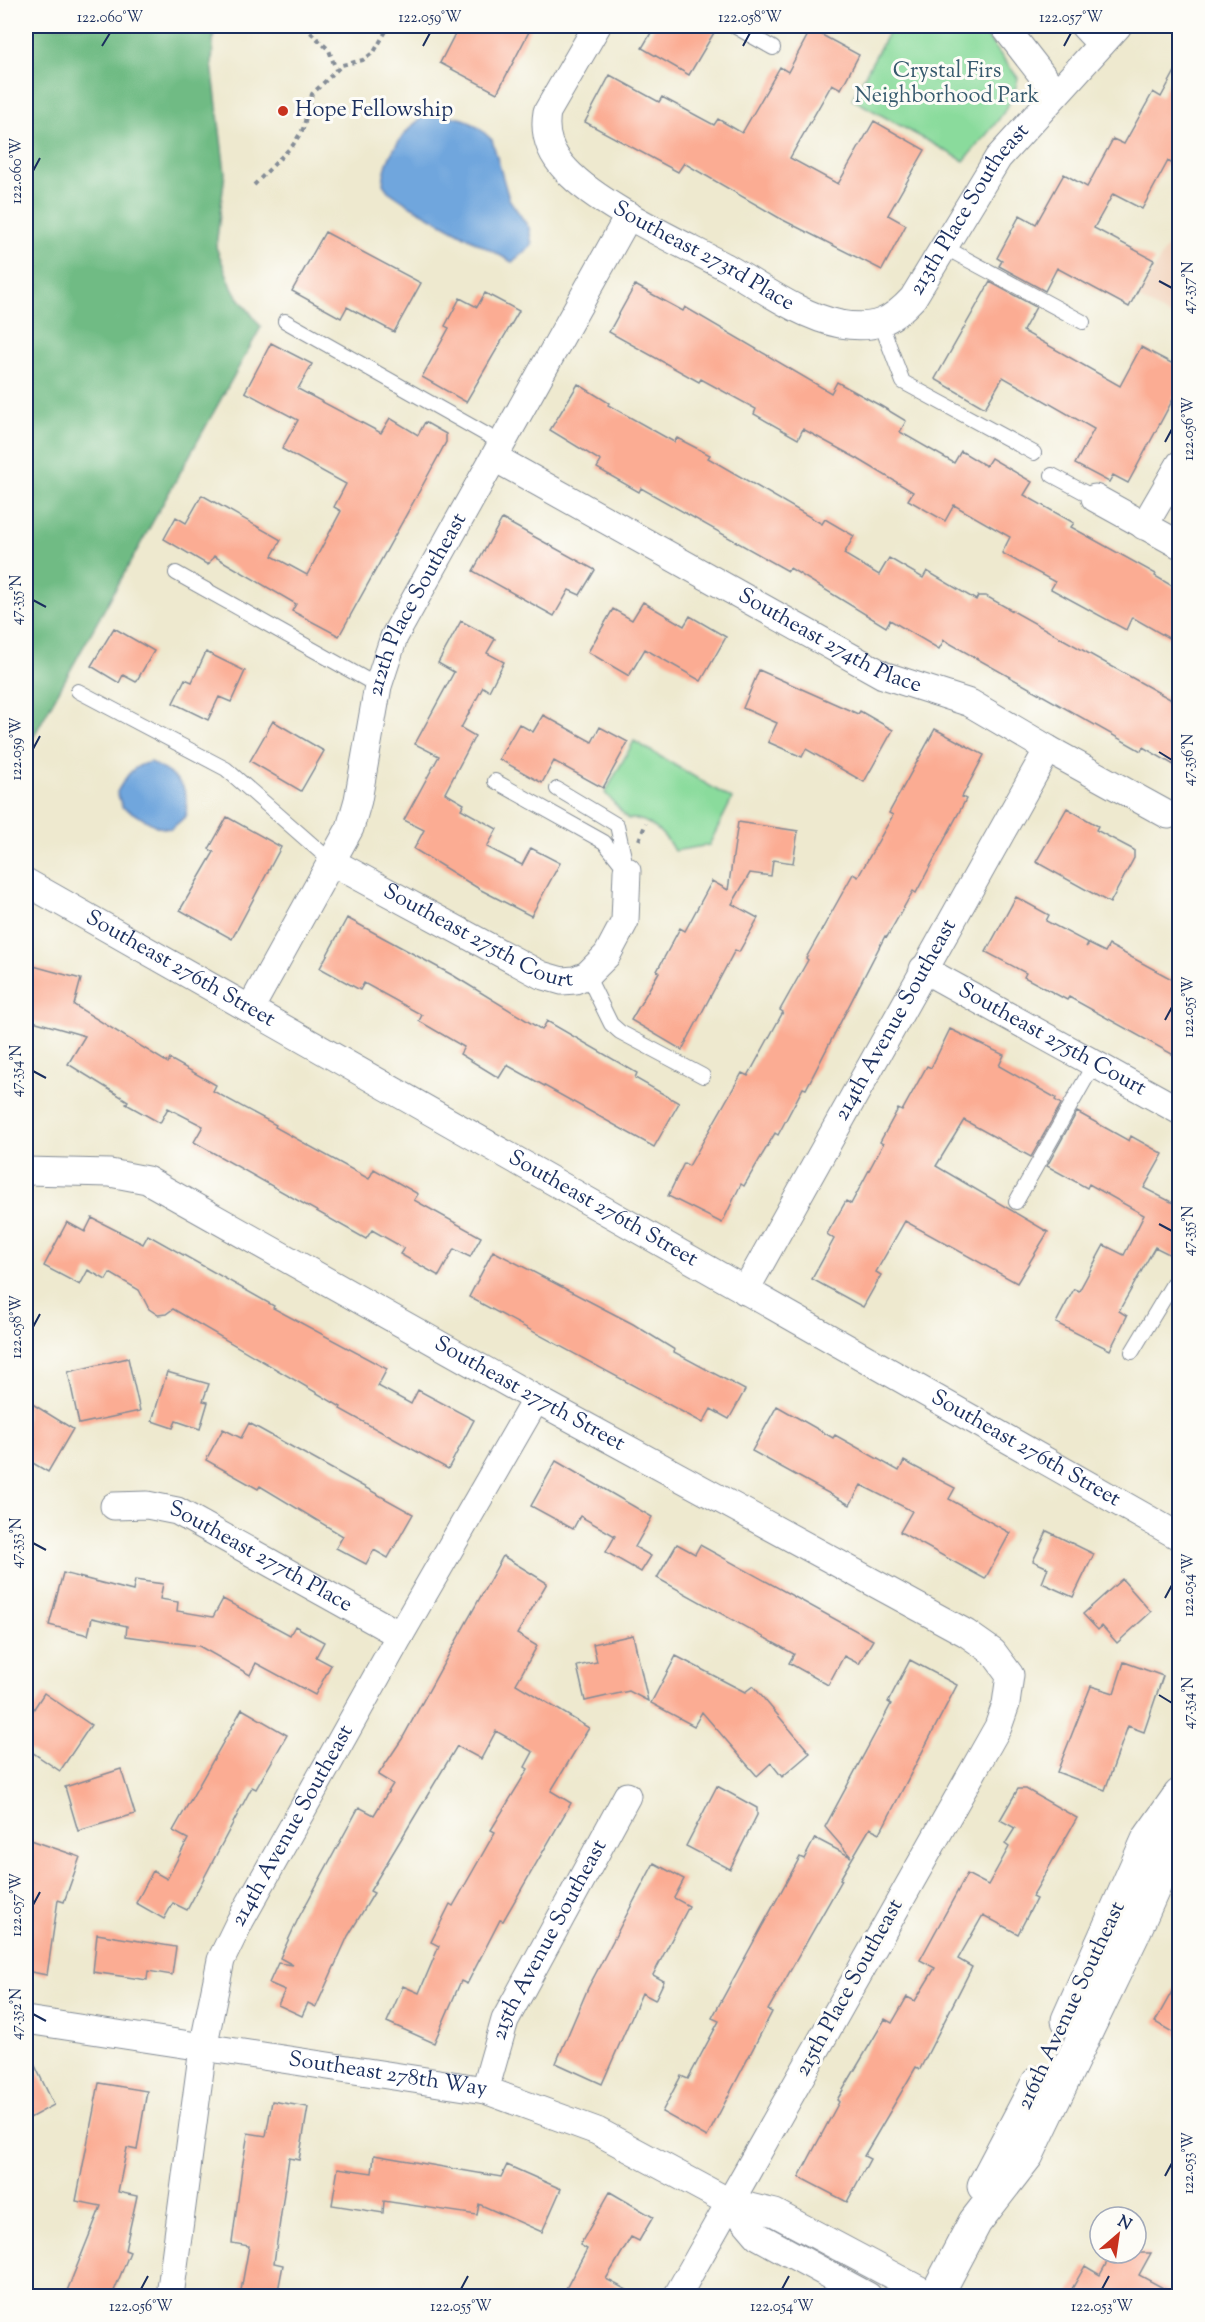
<svg xmlns="http://www.w3.org/2000/svg" width="1205" height="2322" font-family="'Sorts Mill Goudy',serif">
<style>
.built{fill:#f2d4be}
.green{fill:#8adb9c;stroke:#52857d;stroke-width:1.5}
.forest{fill:#6fbb84;stroke:#457571;stroke-width:1.5}
.water{fill:#6fa6dd;stroke:#456a9e;stroke-width:1.5}
.building{fill:#fbac93}
.lines{fill:none;stroke-linecap:round;stroke-linejoin:round}
.service-casing{stroke:#848c96;stroke-width:16}
.minor-casing{stroke:#848c96;stroke-width:29}
.tertiary-casing{stroke:#848c96;stroke-width:35}
.path{stroke:#848c96;stroke-width:4;stroke-dasharray:4.5 4.5;stroke-linecap:butt}
.service{stroke:#fff;stroke-width:14}
.minor{stroke:#fff;stroke-width:27}
.tertiary{stroke:#fff;stroke-width:33}
.ticks{fill:none;stroke:#1b2f5e;stroke-width:2}
.poi-dot{fill:#c8321e;stroke:#fdfcf7;stroke-width:2}
.labels{text-anchor:middle;dominant-baseline:central;stroke-width:6;stroke-linejoin:round;paint-order:stroke}
.park-label{font-size:22px;fill:#375a6e;stroke:#fdfcf7}
.poi-label{font-size:22px;fill:#1b2f5e;stroke:#fdfcf7;text-anchor:start}
.street-label{font-size:22px;fill:#1b2f5e;stroke:#fdfcf7}
.neatline{fill:none;stroke:#1b2f5e;stroke-width:2}
.ticks-label{font-size:15px;text-anchor:middle;fill:#1b2f5e}
</style>
<rect width="100%" height="100%" fill="#fdfcf7"/>
<filter id="ink" filterUnits="userSpaceOnUse"><feTurbulence type="fractalNoise" baseFrequency=".0167" numOctaves="2"/><feDisplacementMap in="SourceGraphic" scale="12" xChannelSelector="R" yChannelSelector="G"/><feConvolveMatrix kernelMatrix="1 2 1 2 8 2 1 2 1" color-interpolation-filters="sRGB"/></filter>
<filter id="wash" filterUnits="userSpaceOnUse"><feTurbulence type="fractalNoise" baseFrequency=".008" numOctaves="4" result="noise"/><feDisplacementMap in="SourceGraphic" scale="24" xChannelSelector="R" yChannelSelector="G"/><feGaussianBlur stdDeviation="1.35" result="paint"/><feColorMatrix in="noise" values="0 0 0 0 0 0 0 0 0 0 0 0 0 0 0 0 0 1.4 0 .05"/><feComposite in="paint" operator="in"/></filter>
<g filter="url(#wash)">
<rect width="100%" height="100%" fill="#eee9cf"/>
<path class="built" d="M 1179,225 L 1179,321 L 1138,298 Z"/>
<path class="green" d="M 875,26 L 979,26 L 1018,78 C 1013,110 984,136 964,161 L 852,99 L 888,33 Z
M 634,741 L 732,799 L 709,845 L 674,851 C 666,835 647,816 628,819 L 605,793 Z"/>
<path class="forest" d="M 26,26 L 214,26 L 212,64 L 225,173 L 216,247 L 233,290 L 261,327 L 26,750 Z"/>
<path class="water" d="M 430,112 L 464,119 L 479,128 L 492,140 L 509,199 L 529,228 L 532,245 L 512,262 L 409,205 L 388,191 L 383,184 C 384,155 406,127 430,112 Z
M 151,762 C 177,779 190,782 186,816 L 171,829 L 158,827 L 122,807 L 117,792 C 126,776 133,765 151,762 Z"/>
<g id="blocks">
<path class="building" d="M 459,26 L 532,26 L 497,93 L 440,63 Z
M 655,26 L 718,26 L 689,75 L 642,48 Z
M 811,29 L 859,55 L 841,89 L 832,84 L 790,158 L 838,184 L 874,121 L 925,150 L 888,215 L 906,225 L 882,270 L 781,219 L 684,163 L 678,172 L 585,122 L 610,75 L 659,102 L 662,97 L 714,125 L 718,119 L 742,133 L 780,67 L 788,72 Z
M 1179,64 L 1179,168 L 1168,161 L 1142,209 L 1113,194 L 1094,228 L 1154,260 L 1129,307 L 1057,268 L 1045,291 L 999,266 L 1002,261 L 997,258 L 1020,215 L 1036,224 L 1064,174 L 1087,187 L 1113,139 L 1124,144 L 1153,92 L 1161,97 Z
M 325,232 L 421,283 L 394,332 L 347,307 L 341,318 L 292,291 Z
M 990,282 L 1036,307 L 1023,331 L 1120,386 L 1141,347 L 1179,367 L 1179,388 L 1128,483 L 1113,475 L 1109,482 L 1075,464 L 1094,429 L 1003,377 L 985,408 L 935,379 Z
M 635,285 L 683,311 L 685,307 L 831,393 L 837,382 L 881,406 L 906,421 L 900,432 L 954,463 L 961,451 L 986,466 L 991,458 L 1032,482 L 1024,495 L 1074,523 L 1071,527 L 1156,574 L 1155,576 L 1179,590 L 1179,644 L 1132,617 L 1126,630 L 1051,589 L 1055,582 L 1002,553 L 1010,537 L 954,505 L 945,521 L 908,500 L 913,492 L 858,459 L 803,429 L 798,439 L 754,414 L 756,409 L 701,379 L 699,382 L 609,332 Z
M 485,293 L 519,311 L 466,402 L 422,377 L 449,328 L 445,326 L 460,298 L 477,307 Z
M 271,343 L 312,364 L 298,389 L 381,433 L 390,418 L 418,435 L 425,422 L 446,434 L 446,442 L 420,490 L 339,636 L 292,611 L 296,604 L 214,556 L 208,565 L 164,539 L 176,517 L 186,523 L 202,495 L 281,540 L 272,556 L 307,575 L 341,511 L 334,507 L 346,484 L 282,449 L 298,420 L 245,392 Z
M 578,384 L 609,403 L 608,405 L 674,442 L 677,438 L 710,455 L 708,458 L 822,524 L 825,519 L 854,536 L 844,554 L 879,575 L 889,558 L 923,578 L 927,571 L 976,600 L 978,596 L 986,596 L 1179,704 L 1179,768 L 1143,747 L 1141,751 L 944,640 L 939,649 L 890,620 L 886,627 L 790,568 L 788,571 L 641,488 L 639,492 L 597,468 L 601,461 L 550,430 Z
M 502,519 L 595,570 L 580,595 L 569,590 L 554,616 L 473,571 Z
M 643,602 L 684,626 L 690,616 L 726,637 L 701,681 L 645,649 L 629,676 L 588,652 L 613,609 L 632,620 Z
M 461,621 L 495,639 L 487,653 L 504,662 L 489,691 L 483,687 L 461,728 L 475,736 L 445,793 L 464,804 L 461,809 L 497,829 L 487,847 L 522,865 L 531,848 L 560,863 L 531,916 L 481,890 L 414,849 L 424,830 L 404,820 L 439,756 L 415,744 L 454,672 L 438,663 Z
M 114,628 L 154,651 L 136,682 L 123,675 L 119,683 L 91,666 Z
M 206,652 L 245,671 L 231,702 L 219,697 L 208,720 L 173,703 L 185,679 L 192,682 Z
M 759,670 L 858,714 L 860,711 L 893,730 L 864,782 L 806,749 L 802,757 L 768,742 L 777,723 L 743,708 Z
M 543,715 L 592,742 L 600,727 L 628,742 L 603,788 L 554,761 L 542,783 L 499,759 L 519,724 L 533,732 Z
M 273,721 L 324,751 L 301,791 L 250,761 Z
M 935,729 L 984,755 L 962,797 L 966,799 L 916,893 L 913,891 L 887,937 L 885,936 L 806,1089 L 803,1088 L 778,1135 L 775,1133 L 744,1186 L 741,1184 L 722,1223 L 668,1196 L 684,1163 L 689,1166 L 742,1073 L 748,1076 L 783,1012 L 780,1010 L 808,960 L 806,958 L 853,874 L 858,877 L 893,815 L 889,813 Z
M 1067,808 L 1098,826 L 1096,830 L 1134,850 L 1134,858 L 1110,903 L 1036,862 Z
M 227,817 L 281,847 L 232,939 L 180,910 L 214,852 L 209,849 Z
M 738,822 L 798,831 L 793,863 L 773,860 L 771,876 L 750,873 L 732,904 L 758,918 L 739,952 L 735,950 L 682,1050 L 631,1020 L 659,972 L 657,971 L 680,928 L 685,931 L 712,881 L 728,890 Z
M 1016,897 L 1049,915 L 1046,921 L 1088,943 L 1086,947 L 1089,944 L 1105,952 L 1109,945 L 1179,983 L 1179,1058 L 1069,997 L 1067,1000 L 1024,977 L 1026,973 L 986,952 Z
M 347,918 L 454,976 L 542,1030 L 547,1021 L 637,1073 L 635,1078 L 679,1103 L 654,1147 L 507,1065 L 499,1078 L 460,1054 L 464,1047 L 419,1021 L 422,1015 L 364,983 L 360,990 L 320,968 Z
M 26,964 L 81,979 L 74,1005 L 168,1063 L 170,1059 L 216,1085 L 213,1091 L 276,1125 L 275,1127 L 369,1179 L 374,1169 L 418,1194 L 414,1200 L 481,1237 L 470,1257 L 454,1249 L 439,1276 L 400,1254 L 404,1248 L 372,1230 L 366,1239 L 194,1142 L 203,1126 L 168,1108 L 160,1123 L 126,1104 L 128,1101 L 68,1064 L 85,1036 L 26,1019 Z
M 950,1029 L 1004,1055 L 999,1066 L 1056,1098 L 1055,1100 L 1061,1104 L 1031,1157 L 964,1120 L 936,1166 L 1048,1232 L 1017,1283 L 905,1221 L 876,1272 L 881,1275 L 863,1307 L 812,1279 L 834,1239 L 827,1234 L 846,1201 L 851,1204 L 883,1144 L 880,1142 L 898,1109 L 902,1111 L 927,1066 L 931,1068 Z
M 1077,1112 L 1129,1141 L 1131,1136 L 1163,1154 L 1144,1188 L 1179,1206 L 1179,1259 L 1155,1247 L 1119,1311 L 1127,1316 L 1110,1350 L 1056,1323 L 1074,1289 L 1079,1291 L 1104,1245 L 1124,1255 L 1144,1215 L 1089,1184 L 1087,1188 L 1047,1166 Z
M 92,1218 L 143,1244 L 148,1235 L 274,1306 L 273,1308 L 387,1369 L 378,1386 L 411,1404 L 418,1390 L 474,1420 L 448,1469 L 340,1409 L 341,1407 L 173,1309 L 166,1314 L 158,1315 L 149,1309 L 139,1290 L 110,1273 L 106,1280 L 88,1270 L 80,1285 L 44,1266 L 67,1222 L 85,1232 Z
M 493,1251 L 633,1324 L 675,1350 L 674,1352 L 745,1390 L 729,1419 L 711,1409 L 703,1423 L 469,1297 Z
M 128,1358 L 140,1411 L 79,1424 L 68,1372 Z
M 167,1372 L 209,1384 L 203,1401 L 208,1402 L 200,1429 L 176,1421 L 173,1428 L 152,1421 Z
M 26,1400 L 73,1429 L 48,1472 L 26,1459 Z
M 777,1406 L 833,1438 L 835,1435 L 899,1471 L 904,1461 L 955,1488 L 949,1499 L 1010,1533 L 985,1579 L 900,1532 L 912,1511 L 861,1485 L 850,1505 L 752,1451 Z
M 249,1423 L 413,1514 L 388,1558 L 374,1550 L 366,1564 L 336,1548 L 343,1536 L 260,1486 L 258,1489 L 206,1460 L 223,1429 L 241,1438 Z
M 556,1461 L 652,1517 L 635,1547 L 651,1556 L 641,1572 L 606,1552 L 615,1536 L 580,1516 L 573,1529 L 531,1506 Z
M 1047,1531 L 1094,1554 L 1073,1597 L 1042,1583 L 1048,1568 L 1033,1561 Z
M 677,1544 L 695,1554 L 700,1545 L 873,1640 L 859,1664 L 844,1656 L 828,1685 L 789,1663 L 794,1654 L 657,1578 Z
M 503,1556 L 547,1583 L 517,1634 L 537,1646 L 516,1684 L 589,1728 L 551,1791 L 571,1803 L 503,1921 L 500,1920 L 467,1984 L 461,1981 L 434,2043 L 387,2022 L 403,1986 L 419,1993 L 439,1946 L 431,1942 L 450,1904 L 453,1906 L 495,1832 L 491,1830 L 528,1769 L 525,1767 L 533,1752 L 496,1731 L 481,1759 L 457,1746 L 370,1891 L 374,1893 L 348,1936 L 316,2007 L 308,2003 L 302,2016 L 278,2005 L 285,1990 L 269,1983 L 278,1963 L 293,1965 L 280,1958 L 298,1919 L 359,1807 L 374,1815 L 393,1784 L 378,1775 L 402,1739 Z
M 63,1573 L 133,1591 L 135,1580 L 163,1584 L 160,1599 L 178,1602 L 177,1611 L 213,1617 L 223,1599 L 290,1635 L 295,1626 L 324,1642 L 316,1657 L 331,1665 L 315,1695 L 256,1663 L 250,1675 L 199,1646 L 126,1636 L 127,1626 L 92,1618 L 88,1635 L 49,1625 Z
M 1122,1579 L 1151,1612 L 1117,1643 L 1102,1626 L 1098,1630 L 1083,1614 Z
M 633,1635 L 648,1701 L 629,1691 L 585,1701 L 577,1666 L 597,1662 L 593,1644 Z
M 676,1656 L 745,1692 L 753,1686 L 810,1753 L 782,1777 L 771,1763 L 757,1776 L 702,1712 L 694,1726 L 651,1703 Z
M 910,1660 L 957,1685 L 880,1833 L 870,1828 L 840,1879 L 842,1880 L 768,2010 L 772,2012 L 707,2137 L 662,2112 L 681,2076 L 688,2079 L 719,2021 L 712,2018 L 800,1857 L 804,1859 L 815,1838 L 851,1857 L 825,1827 L 891,1704 L 888,1702 Z
M 1124,1662 L 1163,1676 L 1144,1732 L 1128,1726 L 1105,1790 L 1057,1772 L 1091,1686 L 1114,1693 Z
M 44,1693 L 91,1725 L 60,1771 L 26,1748 L 26,1721 Z
M 242,1709 L 287,1735 L 256,1789 L 252,1787 L 187,1910 L 173,1903 L 164,1919 L 136,1903 L 153,1871 L 167,1879 L 188,1839 L 173,1831 Z
M 121,1769 L 135,1814 L 78,1831 L 65,1787 Z
M 717,1786 L 757,1808 L 757,1815 L 730,1869 L 686,1846 Z
M 1018,1789 L 1026,1789 L 1077,1818 L 1032,1897 L 1036,1899 L 1018,1934 L 983,1915 L 958,1959 L 972,1967 L 920,2069 L 916,2067 L 864,2156 L 870,2159 L 847,2202 L 799,2177 L 839,2102 L 837,2100 L 885,2019 L 892,2023 L 907,1997 L 915,2001 L 935,1968 L 920,1960 L 967,1874 L 988,1885 L 1009,1847 L 1005,1844 L 1015,1828 L 1000,1820 Z
M 31,1840 L 80,1857 L 64,1902 L 58,1900 L 47,1975 L 26,1971 L 26,1855 Z
M 654,1863 L 684,1879 L 674,1898 L 689,1906 L 653,1975 L 664,1981 L 655,2000 L 642,1993 L 602,2084 L 556,2063 L 588,1988 Z
M 97,1934 L 176,1947 L 172,1975 L 148,1971 L 147,1980 L 93,1972 Z
M 1179,1979 L 1179,2036 L 1155,2022 Z
M 26,2047 L 54,2105 L 26,2120 Z
M 99,2083 L 147,2091 L 137,2150 L 127,2148 L 118,2192 L 137,2196 L 125,2250 L 130,2252 L 112,2296 L 65,2296 L 101,2206 L 76,2201 Z
M 272,2101 L 308,2107 L 299,2160 L 289,2158 L 274,2263 L 283,2265 L 277,2296 L 240,2296 L 249,2246 L 232,2243 L 242,2168 L 248,2133 L 266,2136 Z
M 374,2155 L 501,2177 L 507,2165 L 561,2189 L 542,2232 L 479,2204 L 477,2215 L 384,2201 L 383,2213 L 332,2205 L 338,2168 L 372,2173 Z
M 610,2192 L 653,2217 L 639,2241 L 631,2237 L 606,2279 L 638,2296 L 562,2296 L 587,2249 L 580,2245 Z
M 1112,2253 L 1151,2253 L 1139,2275 L 1178,2296 L 1068,2296 L 1085,2266 L 1100,2275 Z"/>
</g>
</g>
<g filter="url(#ink)">
<use href="#blocks" fill-opacity="0" stroke="#848c96" stroke-width="1.5"/>
<g class="lines">
<g class="service-casing">
<path id="service" d="M 734,26 L 773,48
M 944,247 L 1083,322
M 285,321 L 503,444
M 881,324 L 903,382 L 1034,453
M 1052,475 L 1095,498
M 176,573 L 378,686
M 78,691 L 226,769 L 332,862
M 495,781 L 604,842 L 627,871 L 617,825 L 557,789
M 587,975 L 611,1024 L 620,1032 L 703,1076
M 1016,1202 L 1094,1064
M 1132,1352 L 1180,1272"/>
</g>
<g class="minor-casing">
<g id="minor">
<path id="s1" d="M 597,26 L 547,112 C 543,135 550,153 566,170 C 599,206 681,243 726,267 C 761,287 800,316 840,324 C 874,330 891,322 913,298 L 998,158 L 1118,26"/>
<path d="M 1004,26 L 1056,93"/>
<path d="M 1084,26 L 1101,44"/>
<path id="s2" d="M 495,458 L 883,675 L 970,703 L 1048,749 L 1168,815"/>
<path d="M 1095,498 L 1180,545"/>
<path d="M 1144,526 L 1180,464"/>
<path id="s3" d="M 332,862 L 541,975 L 562,981 L 575,980 L 587,975 L 607,955 L 625,921 L 627,871"/>
<path id="s4" d="M 26,882 L 1180,1537"/>
<path id="s5" d="M 923,969 L 1180,1111"/>
<path id="s6" d="M 250,1009 L 350,828 L 358,800 L 378,686 L 394,637 L 629,215"/>
<path id="s7" d="M 26,1171 L 110,1173 L 147,1180 L 536,1399 L 966,1633 L 993,1652 L 1010,1675 L 1006,1704 L 998,1727 L 677,2296"/>
<path id="s8" d="M 745,1291 L 1048,749"/>
<path id="s9" d="M 114,1506 L 147,1505 L 177,1511 L 400,1635"/>
<path id="s10" d="M 26,2020 L 485,2090 L 597,2131 L 729,2202 L 775,2213 L 931,2296"/>
<path id="s11" d="M 485,2090 L 505,2020 L 627,1796"/>
<path d="M 729,2202 L 758,2236 L 868,2296"/>
<path id="s12" d="M 170,2296 L 203,2048 L 221,1960 L 240,1921 L 400,1635 L 536,1399"/>
</g>
</g>
<g class="tertiary-casing">
<path id="tertiary" d="M 1068,2020 L 1148,1840 L 1180,1795
M 984,2186 L 1038,2083
M 936,2296 L 975,2222 L 1027,2155 L 1133,1934 L 1172,1846 L 1180,1820"/>
</g>
<path class="path" d="M 304,26 L 329,50 L 336,70
M 254,185 L 293,145 L 303,129 L 312,94 L 342,65 L 363,60 L 374,52 L 389,26
M 639,840 L 646,823"/>
<use href="#service" class="service"/>
<use href="#minor" class="minor"/>
<use href="#tertiary" class="tertiary"/>
</g>
</g>
<path class="ticks" d="M 102,46 L 110,33M 423,46 L 430,33M 743,46 L 750,33M 1064,46 L 1071,33M 33,171 L 40,158M 1159,281 L 1172,288M 1165,442 L 1172,429M 33,600 L 46,607M 33,749 L 40,736M 1159,752 L 1172,760M 1165,1020 L 1172,1007M 33,1071 L 46,1078M 1159,1224 L 1172,1231M 33,1327 L 40,1314M 33,1543 L 46,1550M 1165,1598 L 1172,1585M 1159,1695 L 1172,1703M 33,1905 L 40,1892M 33,2014 L 46,2021M 1165,2176 L 1172,2163M 141,2289 L 148,2276M 461,2289 L 468,2276M 782,2289 L 789,2276M 1102,2289 L 1109,2276"/>
<circle class="poi-dot" cx="283" cy="111" r="6"/>
<g class="labels">
<g class="park-label">
<text x="947" y="72">Crystal Firs<tspan x="947" dy="25">Neighborhood Park</tspan></text>
</g>
<g class="poi-label">
<text x="295" y="111">Hope Fellowship</text>
</g>
<g class="street-label">
<text stroke="none"><textPath href="#s1" startOffset="666">213th Place Southeast</textPath></text>
<text stroke="none"><textPath href="#s1" startOffset="326">Southeast 273rd Place</textPath></text>
<text stroke="none"><textPath href="#s6" startOffset="442">212th Place Southeast</textPath></text>
<text stroke="none"><textPath href="#s2" startOffset="382">Southeast 274th Place</textPath></text>
<text stroke="none"><textPath href="#s3" startOffset="165">Southeast 275th Court</textPath></text>
<text stroke="none"><textPath href="#s4" startOffset="177">Southeast 276th Street</textPath></text>
<text stroke="none"><textPath href="#s8" startOffset="310">214th Avenue Southeast</textPath></text>
<text stroke="none"><textPath href="#s5" startOffset="147">Southeast 275th Court</textPath></text>
<text stroke="none"><textPath href="#s4" startOffset="663">Southeast 276th Street</textPath></text>
<text stroke="none"><textPath href="#s7" startOffset="560">Southeast 277th Street</textPath></text>
<text stroke="none"><textPath href="#s4" startOffset="1149">Southeast 276th Street</textPath></text>
<text stroke="none"><textPath href="#s9" startOffset="159">Southeast 277th Place</textPath></text>
<text stroke="none"><textPath href="#s12" startOffset="492">214th Avenue Southeast</textPath></text>
<text stroke="none"><textPath href="#s11" startOffset="164">215th Avenue Southeast</textPath></text>
<text transform="translate(850 1988) rotate(-61)">215th Place Southeast</text>
<text transform="translate(1072 2006) rotate(-65)">216th Avenue Southeast</text>
<text stroke="none"><textPath href="#s10" startOffset="366">Southeast 278th Way</textPath></text>
</g>
</g>
<rect width="1205" height="2322" fill="none" stroke="#fdfcf7" stroke-width="66"/>
<g transform="translate(1118 2235) rotate(29)"><circle r="28" fill="#fdfcf7" stroke="#a3aaba" stroke-width="1.5"/>
<path d="M0-4.5L10 22L0 15L-10 22Z" fill="#c8321e"/>
<text y="-9" font-size="16" font-weight="bold" text-anchor="middle" fill="#1b2f5e">N</text>
</g>
<rect x="33" y="33" width="1139" height="2256" class="neatline"/>
<g class="ticks-label">
<text x="110" y="22">122.060°W</text>
<text x="430" y="22">122.059°W</text>
<text x="750" y="22">122.058°W</text>
<text x="1071" y="22">122.057°W</text>
<text transform="translate(16 171) rotate(-90)" y="5">122.060°W</text>
<text transform="translate(1188 288) rotate(-90)" y="5">47.357°N</text>
<text transform="translate(1188 429) rotate(-90)" y="5">122.056°W</text>
<text transform="translate(16 600) rotate(-90)" y="5">47.355°N</text>
<text transform="translate(16 749) rotate(-90)" y="5">122.059°W</text>
<text transform="translate(1188 760) rotate(-90)" y="5">47.356°N</text>
<text transform="translate(1188 1007) rotate(-90)" y="5">122.055°W</text>
<text transform="translate(16 1071) rotate(-90)" y="5">47.354°N</text>
<text transform="translate(1188 1231) rotate(-90)" y="5">47.355°N</text>
<text transform="translate(16 1327) rotate(-90)" y="5">122.058°W</text>
<text transform="translate(16 1543) rotate(-90)" y="5">47.353°N</text>
<text transform="translate(1188 1585) rotate(-90)" y="5">122.054°W</text>
<text transform="translate(1188 1703) rotate(-90)" y="5">47.354°N</text>
<text transform="translate(16 1905) rotate(-90)" y="5">122.057°W</text>
<text transform="translate(16 2014) rotate(-90)" y="5">47.352°N</text>
<text transform="translate(1188 2163) rotate(-90)" y="5">122.053°W</text>
<text x="141" y="2311">122.056°W</text>
<text x="461" y="2311">122.055°W</text>
<text x="782" y="2311">122.054°W</text>
<text x="1102" y="2311">122.053°W</text>
</g>
</svg>
